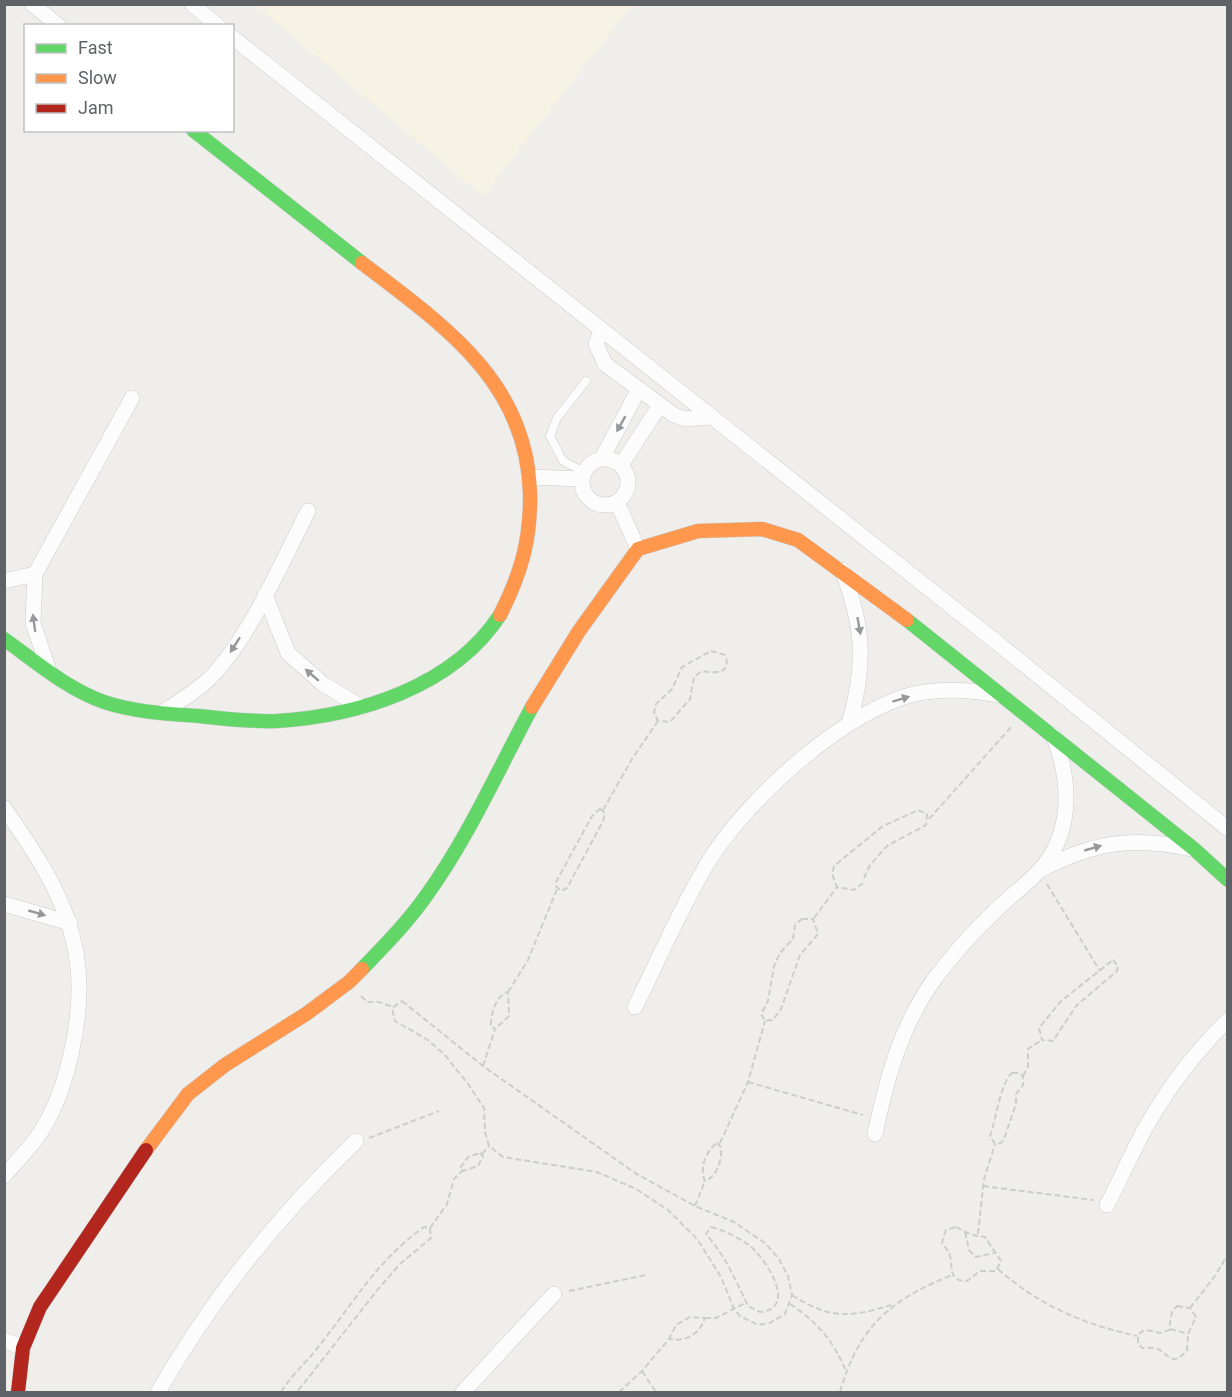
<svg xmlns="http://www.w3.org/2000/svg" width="1232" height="1397" font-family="Roboto,sans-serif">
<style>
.commercial{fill:#f7f3e4}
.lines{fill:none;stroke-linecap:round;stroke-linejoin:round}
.lane-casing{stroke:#cbcccc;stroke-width:9}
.street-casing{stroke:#cbcccc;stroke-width:16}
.fast-casing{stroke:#cacacb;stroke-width:15}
.slow-casing{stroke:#cacacb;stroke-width:15}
.jam-casing{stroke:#cacacb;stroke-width:15}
.path{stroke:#cacfcc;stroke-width:2;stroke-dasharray:6 3;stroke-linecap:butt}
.lane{stroke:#fdfcfc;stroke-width:8}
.street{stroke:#fdfcfc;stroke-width:15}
.fast{stroke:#63d668;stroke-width:14}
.slow{stroke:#ff974d;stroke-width:14}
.jam{stroke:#b3261e;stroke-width:14}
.oneway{fill:#96999c}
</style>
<rect width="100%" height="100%" fill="#efeeea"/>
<path class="commercial" d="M 255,5 L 632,5 L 483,196 Z"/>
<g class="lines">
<g class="lane-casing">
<path id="lane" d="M 584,472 L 563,461 L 550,436 L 557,418 L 586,381"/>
</g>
<g class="street-casing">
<path id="street" d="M 32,4 L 59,26
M 192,4 L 218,26
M 232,37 L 995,641 L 1228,829
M 601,330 L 596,344 L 605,364 L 674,415 L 685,419 L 709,417
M 602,458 L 639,389
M582 482a23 23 0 1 1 46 0a23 23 0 1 1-46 0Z
M 621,465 L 660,405
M 529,477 L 581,479
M 617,502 L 638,549
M 842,570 C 864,626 866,666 849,724
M 4,581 L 35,574
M 265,595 L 288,653 L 323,684 L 361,707
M 49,671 L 33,623 L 35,574 L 132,398
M 163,712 C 180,701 200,689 214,674 C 251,634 283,560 308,511
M 4,808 C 63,891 95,950 71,1054 C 65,1081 57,1106 42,1130 C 32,1146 17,1161 4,1176
M 1042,869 C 1094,842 1133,836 1192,849
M 4,904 L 70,923
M 635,1007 C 659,959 680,909 707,864 C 744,801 852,702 925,692 C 952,688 976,691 1003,696
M 875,1134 C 886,1080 901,1026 933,981 C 952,955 974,931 997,909 C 1010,897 1025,885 1038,872 C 1074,834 1071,780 1053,735
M 1107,1205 C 1121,1179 1132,1152 1146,1127 C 1168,1088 1196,1051 1228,1020
M 4,1340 L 23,1348
M 158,1392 C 212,1298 278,1216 356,1141
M 463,1392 L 554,1294"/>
</g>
<g class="fast-casing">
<path id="fast" d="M 193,130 L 362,263
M 907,620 L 1194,849 L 1228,880
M 4,639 C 36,662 67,689 104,702 C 134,712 168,714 199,716 C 225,719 251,722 277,721 C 358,716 453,687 500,615
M 362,969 C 385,945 407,923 426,896 C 468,838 498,770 532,707"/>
</g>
<g class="slow-casing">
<path id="slow" d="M 362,263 C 443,325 527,381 530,493 C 531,539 521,574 500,615
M 532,707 L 579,631 L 638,549 L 698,531 L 762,529 L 798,540 L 907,620
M 146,1150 L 188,1094 L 225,1065 L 306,1014 L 349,982 L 362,969"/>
</g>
<g class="jam-casing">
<path id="jam" d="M 18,1392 L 23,1348 L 40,1307 L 146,1150"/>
</g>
<path class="path" d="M 711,651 L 725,655 C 732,673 716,674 702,671 L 694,677 L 690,699 L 670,722 L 658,721 L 654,713 L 656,704 L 672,689 L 682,667 Z
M 600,809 L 605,813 L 603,821 L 567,888 L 561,891 L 556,886 L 556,882 L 592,816 Z
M 603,810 L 632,759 L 658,721
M 929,819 L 1013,725
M 863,883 L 854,890 L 837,887 L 832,874 L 834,866 L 883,826 L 918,810 L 927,814 L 926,825 L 887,846 L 870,865 L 864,878
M 1047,884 L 1100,971
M 814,918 L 837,887
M 802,919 L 813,919 L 818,934 L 800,955 L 781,1009 L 773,1020 L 765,1021 L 761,1014 L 768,1001 L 774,966 L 780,953 L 793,939 L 795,925 Z
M 1113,960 L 1118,966 L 1117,971 L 1076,1006 L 1053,1041 L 1042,1040 L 1039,1028 L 1061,1001 Z
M 508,992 L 528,960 L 557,889
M 361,996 L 367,1002 L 379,1002 L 393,1007
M 402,1001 L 483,1066 L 635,1173 L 695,1206 L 734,1222 L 765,1243 L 779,1259 L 788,1276 L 792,1295 L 785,1314 L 770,1323 L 758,1325 L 740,1316 L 734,1309 L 721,1277 L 698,1240 L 668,1210 L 636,1189 L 597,1172 L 503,1157 L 489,1146 L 485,1132 L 484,1108 L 468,1084 L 445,1055 L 428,1040 L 395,1021 L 392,1008 Z
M 483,1066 L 495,1029 L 491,1026 C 491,1014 495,996 508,992 L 509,1016 L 495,1029
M 1012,1073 L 1018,1073 L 1023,1076 L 1023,1085 L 1016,1094 L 1016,1104 L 1004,1139 L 1001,1143 L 995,1144 L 990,1136 C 996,1120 1000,1084 1012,1073 Z
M 1023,1076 L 1028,1067 L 1028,1049 L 1042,1040
M 748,1082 L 863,1115
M 369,1138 L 439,1111
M 717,1143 L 721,1147 C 722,1159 718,1176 705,1181 C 699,1168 706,1151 717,1143 Z
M 720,1143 L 748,1082 L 765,1021
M 480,1153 L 483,1156 L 478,1166 L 463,1171 L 460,1168 L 468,1157 Z
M 482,1154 L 489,1146
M 983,1186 L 1093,1200
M 695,1206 L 705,1181
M 711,1227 C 725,1231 738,1237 750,1246 C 765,1258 799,1308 760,1312 L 748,1306 C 735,1279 726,1257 706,1234 Z
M 956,1227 L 972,1235 L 985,1237 L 1001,1261 L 996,1271 L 980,1271 L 967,1281 C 948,1281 953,1268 950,1256 C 949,1251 945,1247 942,1243 L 946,1230 Z
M 430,1228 L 447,1204 L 454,1179 L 462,1171
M 965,1232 L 969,1250 L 976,1257 L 994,1253
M 978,1234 L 984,1179 L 995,1144
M 998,1269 C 1040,1306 1083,1324 1137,1336
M 569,1291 L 646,1275
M 792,1295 C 829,1319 850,1318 891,1305
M 790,1304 C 816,1321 835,1342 846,1372
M 1177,1306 L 1190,1308 L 1196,1317 L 1188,1334 L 1187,1351 C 1171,1367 1170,1355 1158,1349 C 1154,1347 1146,1348 1142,1348 L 1138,1343 C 1137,1324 1151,1332 1162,1333 L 1169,1330 L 1172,1311 Z
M 1190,1308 L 1215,1276 L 1228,1254
M 705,1318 L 716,1318 L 747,1302
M 1170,1329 L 1188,1334
M 642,1371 L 656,1392
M 281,1392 C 293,1373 309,1360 322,1342 C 358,1297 376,1262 424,1227 L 430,1228 L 431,1238 L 400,1264 L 379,1288 L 297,1392
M 619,1392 L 642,1371 L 669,1339 L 676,1325 L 690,1317 L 705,1318 C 699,1335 686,1342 669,1339
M 840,1392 C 859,1326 890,1300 952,1275"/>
<use href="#lane" class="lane"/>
<use href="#street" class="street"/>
<use href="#fast" class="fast"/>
<use href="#slow" class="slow"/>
<use href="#jam" class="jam"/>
</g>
<defs><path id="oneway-solid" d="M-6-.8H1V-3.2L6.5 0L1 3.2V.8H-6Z" transform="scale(1.5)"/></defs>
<g class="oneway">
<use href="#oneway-solid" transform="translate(621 424) rotate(119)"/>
<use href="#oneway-solid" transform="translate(34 623) rotate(-98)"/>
<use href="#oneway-solid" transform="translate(859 626) rotate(80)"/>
<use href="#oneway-solid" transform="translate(235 645) rotate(123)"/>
<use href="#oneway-solid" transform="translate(312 675) rotate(-139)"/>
<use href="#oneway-solid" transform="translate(901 699) rotate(-17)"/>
<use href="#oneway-solid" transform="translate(1093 848) rotate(-16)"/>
<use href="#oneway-solid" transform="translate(37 913) rotate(16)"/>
</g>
<rect width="1232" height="1397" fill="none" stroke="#5f6368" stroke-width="12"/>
<rect x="24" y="24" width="210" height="108" fill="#ffffff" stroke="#bfc1c3" stroke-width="1.5"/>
<rect x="36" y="44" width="30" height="9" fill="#63d668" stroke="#bfc1c3" stroke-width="1.5"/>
<text x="78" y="54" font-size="18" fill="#5f6368">Fast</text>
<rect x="36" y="74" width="30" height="9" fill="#ff974d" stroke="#bfc1c3" stroke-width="1.5"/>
<text x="78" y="84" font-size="18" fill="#5f6368">Slow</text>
<rect x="36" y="104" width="30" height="9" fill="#b3261e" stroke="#bfc1c3" stroke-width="1.5"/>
<text x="78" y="114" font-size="18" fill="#5f6368">Jam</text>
</svg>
